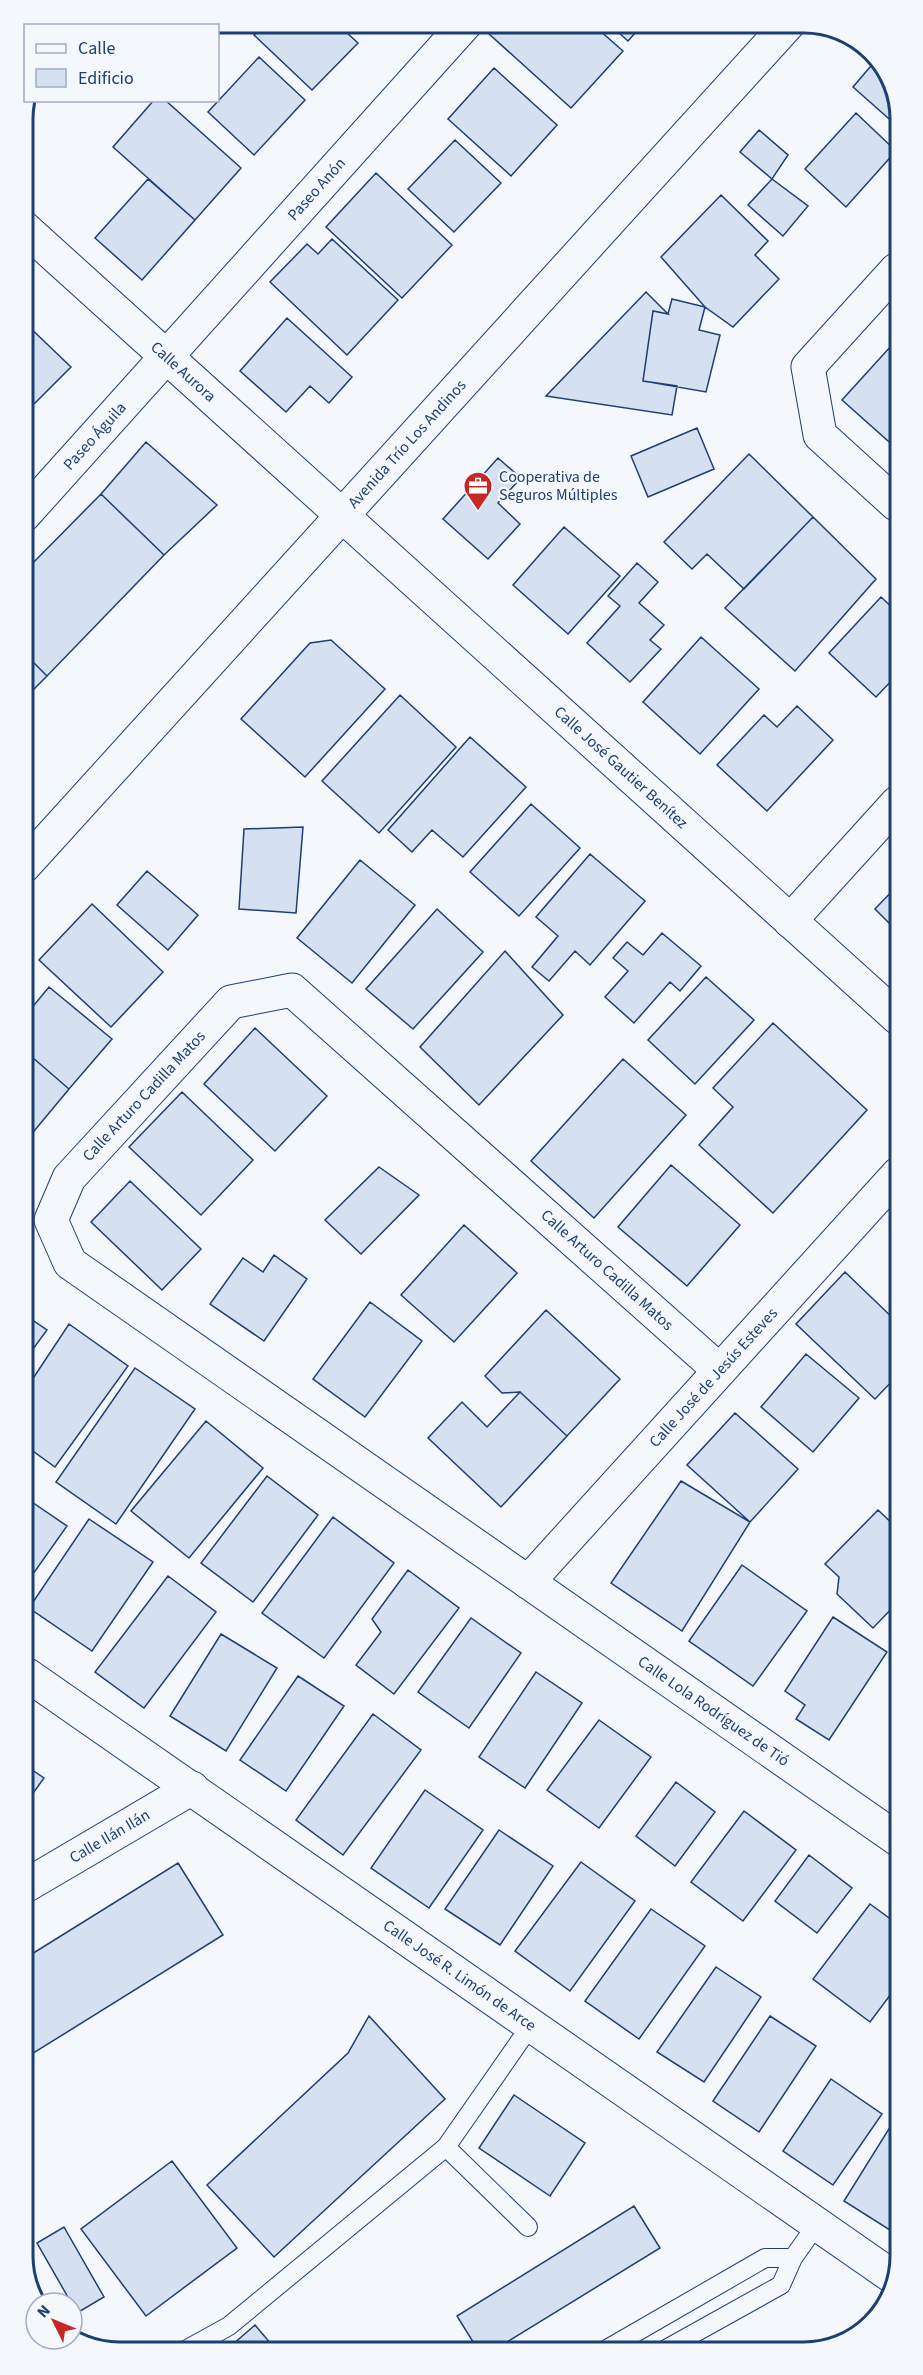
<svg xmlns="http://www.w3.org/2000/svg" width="923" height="2375" font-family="'Source Sans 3',sans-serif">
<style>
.building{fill:#d5e0f0;stroke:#1d3f73;stroke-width:1.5}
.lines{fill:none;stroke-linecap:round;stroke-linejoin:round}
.lane-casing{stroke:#1d3f73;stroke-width:20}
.street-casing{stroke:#1d3f73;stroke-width:35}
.secondary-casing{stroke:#1d3f73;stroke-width:35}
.lane{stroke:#f4f7fb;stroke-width:18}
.street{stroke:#f4f7fb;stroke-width:33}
.secondary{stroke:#f4f7fb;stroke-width:33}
.labels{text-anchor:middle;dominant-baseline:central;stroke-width:4.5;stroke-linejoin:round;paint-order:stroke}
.street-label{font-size:16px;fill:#1d3f73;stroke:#f4f7fb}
.poi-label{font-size:16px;fill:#1d3f73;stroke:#f4f7fb;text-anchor:start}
.rim{fill:none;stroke:#1d3f73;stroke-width:3}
</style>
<rect width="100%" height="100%" fill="#f4f7fb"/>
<path class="building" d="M 266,23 L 336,23 L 358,43 L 312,90 L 254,35 Z
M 357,23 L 371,23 L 364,30 Z
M 497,23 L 591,23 L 623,51 L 571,108 L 488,33 Z
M 608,23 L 644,23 L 628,41 Z
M 259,57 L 305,100 L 254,155 L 208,112 Z
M 876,60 L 895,88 L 896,125 L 853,87 Z
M 494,68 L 557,125 L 511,176 L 448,119 Z
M 28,100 L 33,102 L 23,113 Z
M 154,100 L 165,100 L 241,168 L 195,220 L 113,147 Z
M 856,113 L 896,151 L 846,207 L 805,169 Z
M 759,130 L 788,155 L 772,179 L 740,152 Z
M 455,140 L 501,183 L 454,232 L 408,189 Z
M 376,173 L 452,245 L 402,298 L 326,227 Z
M 148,179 L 195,220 L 142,280 L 95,238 Z
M 772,179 L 808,206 L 783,236 L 748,205 Z
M 721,195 L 768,241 L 755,255 L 779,279 L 733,327 L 705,307 L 661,257 Z
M 332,239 L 398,300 L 347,355 L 270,282 L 307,244 L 318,254 Z
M 646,292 L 668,314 L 653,311 L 643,381 L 677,386 L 672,415 L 546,396 Z
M 672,299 L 705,307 L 699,330 L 720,335 L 706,392 L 643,381 L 653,311 L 668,314 Z
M 287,318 L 352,377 L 329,403 L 310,386 L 286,412 L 240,371 Z
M 23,321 L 71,367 L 23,415 Z
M 891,346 L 896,351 L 896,448 L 842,400 Z
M 697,428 L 714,469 L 648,497 L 631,456 Z
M 146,442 L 217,505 L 164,555 L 101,494 Z
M 749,454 L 813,517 L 744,589 L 707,554 L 692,569 L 664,542 Z
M 498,458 L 521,478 L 498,503 L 520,524 L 488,559 L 443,519 Z
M 101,494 L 164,555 L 47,676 L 24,653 L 24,572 Z
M 813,517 L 876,579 L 795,671 L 725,608 Z
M 564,527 L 620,576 L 568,634 L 513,585 Z
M 637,563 L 658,582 L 639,603 L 664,625 L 650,640 L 661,649 L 630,682 L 587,643 L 620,606 L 608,596 Z
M 881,597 L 897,612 L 897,675 L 876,697 L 829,653 Z
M 701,637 L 759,689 L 700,754 L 643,702 Z
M 331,640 L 385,689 L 305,777 L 241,719 L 310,643 Z
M 24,653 L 47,676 L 24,699 Z
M 400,695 L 456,747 L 379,833 L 322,781 Z
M 797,706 L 833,740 L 767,811 L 717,765 L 764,715 L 777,727 Z
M 470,737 L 526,787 L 463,857 L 432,830 L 412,852 L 388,830 Z
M 531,804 L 580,848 L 519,916 L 470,872 Z
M 303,827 L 296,913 L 239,909 L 244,829 Z
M 590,854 L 645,901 L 590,965 L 575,951 L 549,981 L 532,967 L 558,936 L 536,917 Z
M 360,860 L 415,905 L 352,983 L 297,938 Z
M 147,871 L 198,915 L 168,950 L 117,905 Z
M 897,886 L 897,931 L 875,909 Z
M 92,904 L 163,972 L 111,1027 L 39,960 Z
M 437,909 L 483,952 L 413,1029 L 366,989 Z
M 662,933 L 701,966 L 680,991 L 670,982 L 634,1023 L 605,997 L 628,971 L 613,958 L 627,942 L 643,955 Z
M 505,951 L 563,1015 L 479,1105 L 420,1047 Z
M 706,977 L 754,1020 L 695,1084 L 648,1040 Z
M 49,987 L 112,1039 L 69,1089 L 25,1051 L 25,1016 Z
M 773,1023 L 867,1110 L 773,1213 L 699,1145 L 733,1107 L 713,1088 Z
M 255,1028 L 327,1096 L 275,1151 L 204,1084 Z
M 25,1051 L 69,1089 L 25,1142 Z
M 623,1059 L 686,1115 L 594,1218 L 531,1161 Z
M 182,1092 L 253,1160 L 201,1215 L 129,1147 Z
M 671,1165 L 740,1225 L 687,1286 L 618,1227 Z
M 379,1167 L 419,1195 L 361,1254 L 325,1220 Z
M 130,1181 L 201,1249 L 162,1290 L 91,1222 Z
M 464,1225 L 517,1273 L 454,1342 L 401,1295 Z
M 274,1255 L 307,1279 L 264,1341 L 210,1304 L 243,1258 L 263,1272 Z
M 845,1272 L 898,1323 L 898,1375 L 875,1399 L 796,1324 Z
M 370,1302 L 422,1341 L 365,1417 L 313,1379 Z
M 546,1310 L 620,1379 L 567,1436 L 520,1392 L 502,1393 L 485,1376 Z
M 25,1315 L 47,1330 L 25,1360 Z
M 69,1324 L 128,1366 L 55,1467 L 26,1446 L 26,1389 Z
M 806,1354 L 859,1398 L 813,1452 L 761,1407 Z
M 135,1368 L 195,1409 L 116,1524 L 56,1482 Z
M 520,1392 L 567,1436 L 501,1507 L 428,1438 L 462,1402 L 487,1427 Z
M 735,1413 L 798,1469 L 750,1522 L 687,1465 Z
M 206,1421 L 263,1468 L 189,1558 L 131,1511 Z
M 267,1476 L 318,1515 L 253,1602 L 201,1563 Z
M 681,1481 L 750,1522 L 682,1631 L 611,1583 Z
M 26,1498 L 67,1526 L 26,1584 Z
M 878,1510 L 899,1530 L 899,1601 L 873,1628 L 837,1594 L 839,1577 L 825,1564 Z
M 333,1517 L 394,1563 L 324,1658 L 262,1613 Z
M 89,1519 L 153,1562 L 92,1651 L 29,1608 Z
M 742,1565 L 807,1611 L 753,1686 L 689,1641 Z
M 408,1570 L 459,1608 L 394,1694 L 356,1665 L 381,1632 L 372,1619 Z
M 168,1576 L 216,1612 L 144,1708 L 95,1672 Z
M 833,1617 L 887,1652 L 829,1740 L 796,1719 L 805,1705 L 785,1691 Z
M 471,1618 L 521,1653 L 469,1728 L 418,1692 Z
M 221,1634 L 277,1668 L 226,1751 L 170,1716 Z
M 536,1672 L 582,1703 L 525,1788 L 479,1757 Z
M 298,1676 L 344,1706 L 286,1791 L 240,1760 Z
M 373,1714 L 421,1750 L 343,1855 L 296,1820 Z
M 599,1720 L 651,1757 L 599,1828 L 547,1790 Z
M 26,1766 L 44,1778 L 26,1803 Z
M 676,1782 L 715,1812 L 675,1866 L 636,1836 Z
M 425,1790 L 483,1830 L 429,1908 L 371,1868 Z
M 744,1811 L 796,1850 L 743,1921 L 691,1882 Z
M 499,1830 L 553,1866 L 500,1945 L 445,1909 Z
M 809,1855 L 852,1888 L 817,1933 L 775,1901 Z
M 581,1862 L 635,1901 L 570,1991 L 515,1951 Z
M 178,1863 L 223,1935 L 27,2057 L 27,1957 Z
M 870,1904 L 900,1926 L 900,1982 L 870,2022 L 813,1979 Z
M 651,1909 L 705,1946 L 639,2039 L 585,2001 Z
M 716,1967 L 761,1997 L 704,2082 L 657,2052 Z
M 369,2016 L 445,2099 L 274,2257 L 207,2185 L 348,2053 Z
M 770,2016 L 816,2046 L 759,2132 L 713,2101 Z
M 831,2079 L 882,2114 L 833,2185 L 783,2151 Z
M 514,2095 L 585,2143 L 550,2196 L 479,2148 Z
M 900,2111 L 900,2220 L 893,2232 L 844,2201 Z
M 172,2161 L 237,2248 L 146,2316 L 81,2229 Z
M 634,2206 L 660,2248 L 494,2350 L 478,2350 L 457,2316 Z
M 64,2227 L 104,2297 L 77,2313 L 37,2243 Z
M 255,2325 L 277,2351 L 224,2352 Z"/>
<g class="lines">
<g class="lane-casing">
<path id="lane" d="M 446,2147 L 528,2227
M 607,2349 L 765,2258 L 793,2258
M 666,2349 L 781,2285 L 793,2258 L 817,2224
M 182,2352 L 229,2326 L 446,2147 L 531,2025"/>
</g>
<g class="street-casing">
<g id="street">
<path id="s1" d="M 23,227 L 898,1018"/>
<path d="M 896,270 L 808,367 L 820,435 L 896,504"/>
<path id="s2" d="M 24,515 L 466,23"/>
<path d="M 790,921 L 897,803"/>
<path id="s3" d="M 719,1370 L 292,990 L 231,1002 L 69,1178 L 51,1220 L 70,1263 L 900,1841"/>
<path id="s4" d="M 528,1582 L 898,1174"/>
<path id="s5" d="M 26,1674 L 893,2277"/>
<path id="s6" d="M 27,1885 L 192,1788"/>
</g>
</g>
<g class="secondary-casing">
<g id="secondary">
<path id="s7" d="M 24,866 L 789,23"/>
</g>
</g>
<use href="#lane" class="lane"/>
<use href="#street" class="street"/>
<use href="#secondary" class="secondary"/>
</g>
<defs>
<g id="office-pin" transform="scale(1.5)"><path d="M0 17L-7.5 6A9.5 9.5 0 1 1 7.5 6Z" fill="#c62828" stroke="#f4f7fb"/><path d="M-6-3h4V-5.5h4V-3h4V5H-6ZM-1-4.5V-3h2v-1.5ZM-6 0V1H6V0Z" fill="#fff"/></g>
</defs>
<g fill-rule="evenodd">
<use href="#office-pin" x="478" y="486"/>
</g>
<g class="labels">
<g class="street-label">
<text stroke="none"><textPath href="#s2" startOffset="438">Paseo Anón</textPath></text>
<text stroke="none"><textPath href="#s1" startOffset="216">Calle Aurora</textPath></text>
<text stroke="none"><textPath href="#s2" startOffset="106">Paseo Águila</textPath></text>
<text stroke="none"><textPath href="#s7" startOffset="570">Avenida Trío Los Andinos</textPath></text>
<text stroke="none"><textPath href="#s1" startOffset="806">Calle José Gautier Benítez</textPath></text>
<text transform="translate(144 1096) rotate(-47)">Calle Arturo Cadilla Matos</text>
<text transform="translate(607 1270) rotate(42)">Calle Arturo Cadilla Matos</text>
<text stroke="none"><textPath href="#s4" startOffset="276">Calle José de Jesús Esteves</textPath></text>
<text stroke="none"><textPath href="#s3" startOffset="1750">Calle Lola Rodríguez de Tió</textPath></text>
<text stroke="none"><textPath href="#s6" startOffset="96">Calle Ilán Ilán</textPath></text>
<text stroke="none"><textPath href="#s5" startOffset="528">Calle José R. Limón de Arce</textPath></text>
</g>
<g class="poi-label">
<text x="499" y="477">Cooperativa de<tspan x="499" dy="18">Seguros Múltiples</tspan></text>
</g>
</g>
<path d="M0 0H923V2375H0ZM119 33H804A86 86 0 0 1 890 119V2256A86 86 0 0 1 804 2342H119A86 86 0 0 1 33 2256V119A86 86 0 0 1 119 33Z" fill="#f4f7fb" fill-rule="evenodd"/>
<path class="rim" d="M119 33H804A86 86 0 0 1 890 119V2256A86 86 0 0 1 804 2342H119A86 86 0 0 1 33 2256V119A86 86 0 0 1 119 33Z"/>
<rect x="24" y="24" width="195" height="78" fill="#f4f7fb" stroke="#9eadc5" stroke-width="1.5"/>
<rect x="36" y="44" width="30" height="9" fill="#f4f7fb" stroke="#9eadc5" stroke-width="1.5"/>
<text x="78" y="54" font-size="18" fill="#1d3f73">Calle</text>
<rect x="36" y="69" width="30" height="18" fill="#d5e0f0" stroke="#9eadc5" stroke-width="1.5"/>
<text x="78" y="84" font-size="18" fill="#1d3f73">Edificio</text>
<g transform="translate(54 2321) rotate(313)"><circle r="28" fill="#f4f7fb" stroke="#9eadc5" stroke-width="1.5"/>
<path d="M0-4.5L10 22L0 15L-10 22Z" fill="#c62828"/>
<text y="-9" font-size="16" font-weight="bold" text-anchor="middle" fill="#1d3f73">N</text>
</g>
</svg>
